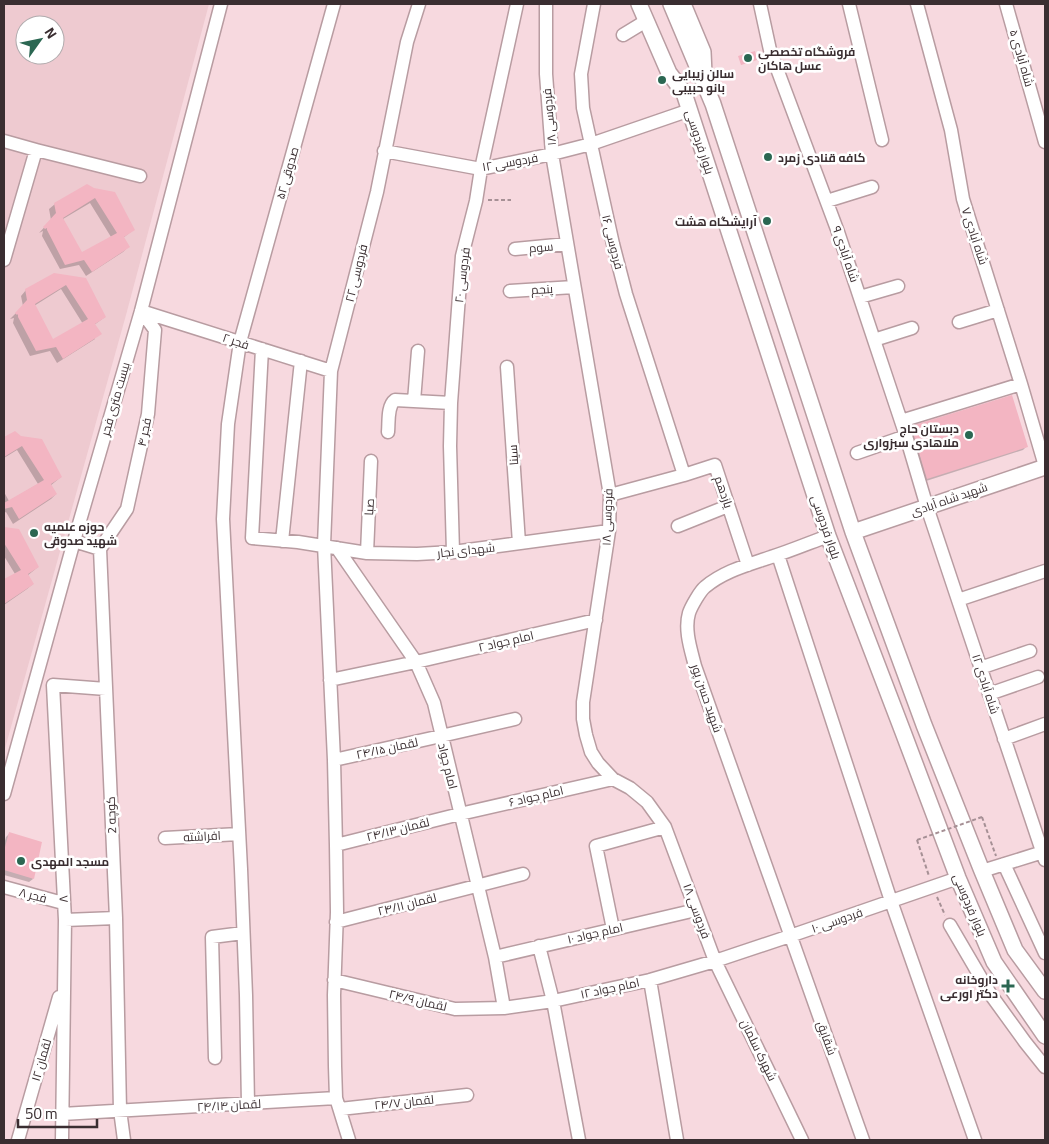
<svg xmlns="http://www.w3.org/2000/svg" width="1049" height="1144" font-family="Georgia,Cairo,serif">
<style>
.built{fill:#eecad0;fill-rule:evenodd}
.shadow{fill:#0003;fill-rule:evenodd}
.building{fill:#f3b5c2;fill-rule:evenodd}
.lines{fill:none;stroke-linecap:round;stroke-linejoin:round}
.minor-casing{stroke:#b89ca1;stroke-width:15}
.major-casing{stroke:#b89ca1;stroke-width:18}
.path{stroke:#a69095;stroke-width:2;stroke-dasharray:4 2.5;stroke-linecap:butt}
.minor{stroke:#fff;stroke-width:12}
.major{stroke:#fff;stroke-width:15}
.path-bridge{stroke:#a69095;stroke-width:2;stroke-dasharray:4 2.5;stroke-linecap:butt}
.poi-dot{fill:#2b6752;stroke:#fff;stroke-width:2}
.labels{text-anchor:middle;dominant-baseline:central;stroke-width:5;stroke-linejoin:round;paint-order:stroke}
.poi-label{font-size:12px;font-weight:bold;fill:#3a2e31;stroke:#fff;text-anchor:start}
.street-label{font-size:12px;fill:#3a2e31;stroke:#fff}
</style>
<rect width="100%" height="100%" fill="#f7d9df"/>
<path class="built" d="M 4,4 L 209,4 L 126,315 L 4,752 ZM 25,25 L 55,25 L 55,55 L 25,55 Z"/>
<path class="shadow" d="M 87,185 L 133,230 L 123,238 L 128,247 L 123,252 L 86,276 L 79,265 L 60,269 L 42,236 L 43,231 L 39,233 L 51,220 L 49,209 L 55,204 ZM 90,203 L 111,237 L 81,254 L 63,219 Z
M 54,274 L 105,317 L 94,325 L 95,339 L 57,363 L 50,351 L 30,356 L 13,323 L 14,318 L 10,319 L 23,306 L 21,296 L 26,290 ZM 61,289 L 83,324 L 53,341 L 34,306 Z
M 912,427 L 1027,446 L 1023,450 L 923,482 L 908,431 Z
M 15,432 L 61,477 L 50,486 L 56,494 L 51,499 L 13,524 L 6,512 L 4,513 L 4,492 L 9,501 L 38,484 L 17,450 L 4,458 L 4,439 Z
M 4,528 L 18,530 L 38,567 L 27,576 L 33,584 L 27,589 L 4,605 L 4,581 L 15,574 L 4,556 Z
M 9,834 L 33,879 L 29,882 L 4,875 L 4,844 L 6,837 Z"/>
<path class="building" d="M 755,51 L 757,60 L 741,65 L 738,56 Z
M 87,184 L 94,188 L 115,192 L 135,230 L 124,237 L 130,247 L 92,272 L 84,260 L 65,265 L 47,230 L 47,228 L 45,229 L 43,227 L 56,213 L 54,203 ZM 95,198 L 117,233 L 82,252 L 63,218 Z
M 54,273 L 86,278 L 106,317 L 95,324 L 102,334 L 63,359 L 56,347 L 36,351 L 35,349 L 18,317 L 18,314 L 17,315 L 15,313 L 27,300 L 25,289 ZM 66,285 L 88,319 L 53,339 L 35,304 Z
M 1012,395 L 1028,447 L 927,479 L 911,426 Z
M 15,431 L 21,436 L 42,439 L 62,477 L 51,484 L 57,494 L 19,519 L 12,507 L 4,509 L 4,503 L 44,480 L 22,446 L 4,457 L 4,437 Z
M 4,527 L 19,529 L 39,567 L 28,574 L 34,584 L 4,604 L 4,579 L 21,570 L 4,543 Z
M 9,832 L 42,842 L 34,879 L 4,870 L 4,851 Z"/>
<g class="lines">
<g class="minor-casing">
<path id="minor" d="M 546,4 L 546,74 L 552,154 L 610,495 L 609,531 L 583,702 L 583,719 L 586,735 L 591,752 L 598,763 L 613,779 L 630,788 L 647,802 L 665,827 L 715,961 L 802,1140
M 594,4 L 581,74 L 583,108 L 613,244 L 626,294 L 684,475
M 760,4 L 770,50 L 838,232 L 906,436 L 927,507 L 958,600 L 1045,860
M 849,4 L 882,140
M 917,4 L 951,130 L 963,199 L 1021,384 L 1045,466
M 1006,4 L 1045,142
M 623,35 L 646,21
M 4,141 L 36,150 L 140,176
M 384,151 L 481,169 L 552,154 L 591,144 L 690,110
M 827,201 L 872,187
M 515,249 L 567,244
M 4,260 L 36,150
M 510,291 L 574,287
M 860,297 L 898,286
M 141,311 L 331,371
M 959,322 L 998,310
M 874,340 L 912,328
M 262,349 L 252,538 L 298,542 L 367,553 L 417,554 L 453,552 L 609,531
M 507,367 L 519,543
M 414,401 L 418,351
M 901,421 L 1021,384
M 388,432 C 389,422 387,406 395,400 L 451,403
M 857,453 L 906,436
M 610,495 L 684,475 L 715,465 L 748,565
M 678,526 L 728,506
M 828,536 C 809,543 790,551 771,557 C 748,565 724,571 705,587 C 700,591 691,607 689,613 C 684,630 691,650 695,666 L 863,1140
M 74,541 L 100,549
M 282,541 L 301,361
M 337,548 L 416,662 L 434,703 L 495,957 L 504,1008
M 100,549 L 116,918 L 120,1110 L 124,1140
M 100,549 L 127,509 L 148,414 L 155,330 L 141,311
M 453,552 L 450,446 L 451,403 L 462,256 L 476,201 L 481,169 L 517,4
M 367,553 L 371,461
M 778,555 L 891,901 L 975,1140
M 958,600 L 1045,571
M 980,668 L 1030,651
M 330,680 L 416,662 L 596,620
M 989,694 L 1038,677
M 1004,739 L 1045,724
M 334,760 L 441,736 L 515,719
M 4,794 L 74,541 L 141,311 L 221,4
M 165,838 L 239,834
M 336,845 L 460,814 L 613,779
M 1004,864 L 1045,953
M 982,871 L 1043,852
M 4,887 L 63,903
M 65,920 L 116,918
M 336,922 L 523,874
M 950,925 L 991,995 L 1025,1042 L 1045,1067
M 613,929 L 596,846 L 665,827
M 539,946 L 553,1001 L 579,1140
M 495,957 L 696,910
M 334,980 L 455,1009 L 504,1008 L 553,1001 L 650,980 L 715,961 L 790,936 L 958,878
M 650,980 L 677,1140
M 215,1058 L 212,937 L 243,933
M 248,1104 L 246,995 L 241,869 L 223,519 L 228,424 L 240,342 L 334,4
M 340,1109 L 467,1095
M 62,1114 L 336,1098
M 18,1140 L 59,997
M 62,1140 L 65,920 L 53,685 L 106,689
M 349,1140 L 336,1098 L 335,1066 L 334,995 L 337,912 L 336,845 L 334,760 L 324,545 L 331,371 L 377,192 L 407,42 L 419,4"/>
</g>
<g class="major-casing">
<path id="major" d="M 639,4 L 669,73 L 684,93 L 828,536 L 903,732 L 958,878 L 994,962 L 1045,1036
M 671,4 L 713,104 L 853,532 L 924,725 L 982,871 L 1015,950 L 1045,991
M 683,4 L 703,52 L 704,74
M 853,532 L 1045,467"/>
</g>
<path class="path" d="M 488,200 L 511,200
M 982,817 L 996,856
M 917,840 L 929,876
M 937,897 L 945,915"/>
<use href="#minor" class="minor"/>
<use href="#major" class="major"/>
<path class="path-bridge" d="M 917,840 L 982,817"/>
</g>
<g class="poi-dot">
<circle cx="748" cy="58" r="5"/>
<circle cx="662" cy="80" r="5"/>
<circle cx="768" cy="157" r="5"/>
<circle cx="767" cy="221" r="5"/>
<circle cx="969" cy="435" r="5"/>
<circle cx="34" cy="533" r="5"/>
<circle cx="21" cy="861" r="5"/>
<path d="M1005.5 978.5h5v5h5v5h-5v5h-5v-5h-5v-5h5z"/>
</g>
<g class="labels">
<g class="poi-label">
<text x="758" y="51">فروشگاه تخصصی<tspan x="758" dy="14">عسل هاکان</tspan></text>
<text x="672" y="73">سالن زیبایی<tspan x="672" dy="14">بانو حبیبی</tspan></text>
<text x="778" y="157">کافه قنادی زمرد</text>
<text x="757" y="221" text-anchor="end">آرایشگاه هشت</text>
<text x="959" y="428" text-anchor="end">دبستان حاج<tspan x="959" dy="14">ملاهادی سبزواری</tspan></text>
<text x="44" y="526">حوزه علمیه<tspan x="44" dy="14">شهید صدوقی</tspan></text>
<text x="31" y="861">مسجد المهدی</text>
<text x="998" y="979" text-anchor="end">داروخانه<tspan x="998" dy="14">دکتر اورعی</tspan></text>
</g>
<g class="street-label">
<text transform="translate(1022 58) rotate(74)">شاه آبادی ۵</text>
<text transform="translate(549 117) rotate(-95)">فردوسی ۱۸</text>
<text transform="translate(700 142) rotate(72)">بلوار فردوسی</text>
<text transform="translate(510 162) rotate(-10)">فردوسی ۱۲</text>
<text transform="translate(287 173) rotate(-74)">صدوقی ۵۲</text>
<text transform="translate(975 236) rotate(72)">شاه آبادی ۷</text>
<text transform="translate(613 242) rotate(76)">فردوسی ۱۶</text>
<text transform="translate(541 247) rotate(-5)">سوم</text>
<text transform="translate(846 254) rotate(71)">شاه آبادی ۹</text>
<text transform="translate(356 273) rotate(-76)">فردوسی ۲۲</text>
<text transform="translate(462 275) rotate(-83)">فردوسی ۲۰</text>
<text transform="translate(542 289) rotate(-3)">پنجم</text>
<text transform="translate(236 341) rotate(18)">فجر ۲</text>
<text transform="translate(115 399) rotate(-74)">بیست متری فجر</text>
<text transform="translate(144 432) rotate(-78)">فجر ۴</text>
<text transform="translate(513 455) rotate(-94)">سینا</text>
<text transform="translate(724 492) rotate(71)">یازدهم</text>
<text transform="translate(949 499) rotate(-19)">شهید شاه آبادی</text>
<text transform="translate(369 507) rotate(-87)">صبا</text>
<text transform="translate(607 517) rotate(-88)">فردوسی ۱۸</text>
<text transform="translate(826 527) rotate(71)">بلوار فردوسی</text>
<text transform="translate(466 550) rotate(-6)">شهدای نجار</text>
<text transform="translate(506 641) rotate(-13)">امام جواد ۲</text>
<text transform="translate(986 684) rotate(72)">شاه آبادی ۱۲</text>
<text transform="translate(707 698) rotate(71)">شهید حسن پور</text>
<text transform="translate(387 748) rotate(-12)">لقمان ۲۴/۱۵</text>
<text transform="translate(448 766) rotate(76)">امام جواد</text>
<text transform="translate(536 796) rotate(-13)">امام جواد ۶</text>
<text transform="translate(111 815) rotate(-92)">کوچه 2</text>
<text transform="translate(398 829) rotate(-14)">لقمان ۲۴/۱۳</text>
<text transform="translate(202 836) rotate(-3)">افراشته</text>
<text transform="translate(33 895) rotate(15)">فجر ۸</text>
<text transform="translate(63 899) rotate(-93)">۸</text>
<text transform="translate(407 904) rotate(-14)">لقمان ۲۴/۱۱</text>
<text transform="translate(970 905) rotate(67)">بلوار فردوسی</text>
<text transform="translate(697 911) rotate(70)">فردوسی ۱۸</text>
<text transform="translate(837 920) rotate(-19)">فردوسی ۱۰</text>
<text transform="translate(595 933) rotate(-13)">امام جواد ۱۰</text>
<text transform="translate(610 988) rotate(-12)">امام جواد ۱۲</text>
<text transform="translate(418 1000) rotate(13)">لقمان ۲۴/۹</text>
<text transform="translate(827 1038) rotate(70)">شقایق</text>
<text transform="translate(759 1050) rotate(64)">شهرک سلمان</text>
<text transform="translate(41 1060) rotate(-74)">لقمان ۱۲</text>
<text transform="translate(404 1102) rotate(-6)">لقمان ۲۴/۷</text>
<text transform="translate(229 1105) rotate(-3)">لقمان ۲۴/۱۴</text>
</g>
</g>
<rect width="1049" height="1144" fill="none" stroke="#3a2e31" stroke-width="10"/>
<g transform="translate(40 40) rotate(57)"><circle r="24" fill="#ffffff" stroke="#b0abad"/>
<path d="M0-4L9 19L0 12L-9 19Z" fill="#2b6752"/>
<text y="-8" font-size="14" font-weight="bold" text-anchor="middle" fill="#3a2e31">N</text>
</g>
<path d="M18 1119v8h79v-8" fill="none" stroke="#3a2e31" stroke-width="2.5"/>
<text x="25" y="1119" font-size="15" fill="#3a2e31" stroke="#ffffff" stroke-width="4" paint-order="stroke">50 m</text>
</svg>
